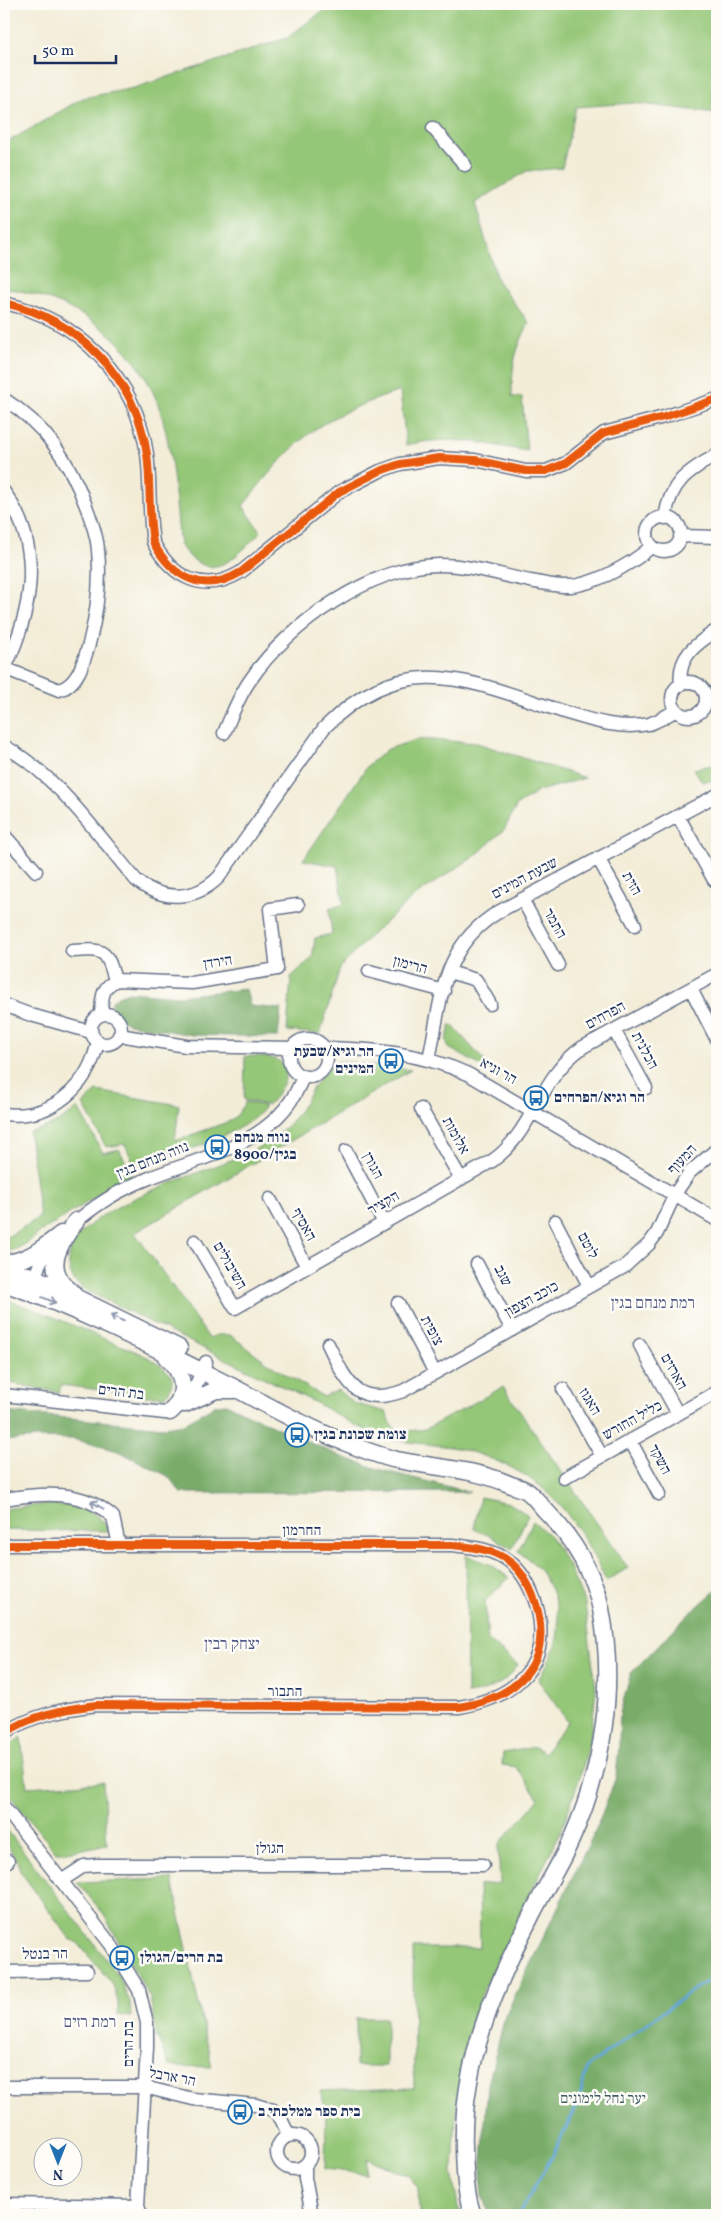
<svg xmlns="http://www.w3.org/2000/svg" width="721" height="2219" font-family="Vollkorn,'Frank Ruhl Libre',serif">
<style>
.green{fill:#95c778;stroke:#587b6b}
.forest{fill:#78ac68;stroke:#4a6e63}
.lines{fill:none;stroke-linecap:round;stroke-linejoin:round}
.stream{stroke:#61a5d6;stroke-width:3}
.minor-casing{stroke:#677289;stroke-width:15}
.major-casing{stroke:#677289;stroke-width:19}
.minor{stroke:#fff;stroke-width:12}
.major{stroke:#fff;stroke-width:16}
.cycleway-casing{stroke:#fdfcf7;stroke-width:11}
.cycleway{stroke:#e8590c;stroke-width:8}
.oneway{stroke:#8d97ae}
.labels{text-anchor:middle;dominant-baseline:central;stroke-width:5;stroke-linejoin:round;paint-order:stroke}
.street-label{font-size:15px;fill:#1b2f5e;stroke:#fdfcf7}
.poi-label{font-size:15px;font-weight:bold;fill:#1b2f5e;stroke:#fdfcf7;text-anchor:start}
.park-label{font-size:15px;fill:#405d66;stroke:#fdfcf7}
.neighbourhood-label{font-size:16px;fill:#535a88;stroke:#fdfcf7}
</style>
<rect width="100%" height="100%" fill="#fdfcf7"/>
<filter id="ink" filterUnits="userSpaceOnUse"><feTurbulence type="fractalNoise" baseFrequency=".02" numOctaves="2"/><feDisplacementMap in="SourceGraphic" scale="10" xChannelSelector="R" yChannelSelector="G"/><feConvolveMatrix kernelMatrix="1 2 1 2 8 2 1 2 1" color-interpolation-filters="sRGB"/></filter>
<filter id="wash" filterUnits="userSpaceOnUse"><feTurbulence type="fractalNoise" baseFrequency=".0096" numOctaves="4" result="noise"/><feDisplacementMap in="SourceGraphic" scale="20" xChannelSelector="R" yChannelSelector="G"/><feGaussianBlur stdDeviation="1.12" result="paint"/><feColorMatrix in="noise" values="0 0 0 0 0 0 0 0 0 0 0 0 0 0 0 0 0 1.4 0 .05"/><feComposite in="paint" operator="in"/></filter>
<g filter="url(#wash)">
<rect width="100%" height="100%" fill="#f3edd8"/>
<path class="green" d="M 332,4 L 717,4 L 717,113 L 633,103 L 576,107 L 562,168 L 527,171 L 475,203 L 497,280 L 529,323 C 514,353 512,364 512,397 L 522,397 L 527,451 C 481,443 452,435 406,445 L 400,391 C 376,399 351,408 328,421 C 296,439 265,477 243,506 L 261,532 C 234,559 210,587 180,545 C 175,499 173,442 156,399 C 131,336 69,297 4,288 L 4,144 L 83,98 L 134,88 L 287,38 Z
M 418,739 L 477,743 L 585,778 L 539,791 L 517,805 L 504,830 L 475,856 L 416,895 L 368,938 L 340,968 L 320,1034 L 287,1031 L 291,977 L 312,958 L 315,938 L 332,934 L 329,909 L 344,904 L 337,866 L 303,860 L 368,765 L 388,749 Z
M 717,764 L 717,780 L 702,782 L 694,769 Z
M 451,1024 L 497,1075 L 449,1048 L 446,1040 Z
M 245,1056 C 291,1055 298,1071 268,1105 L 244,1100 Z
M 340,1061 L 411,1070 L 135,1233 L 209,1338 L 217,1335 L 230,1335 L 272,1366 L 324,1397 L 338,1390 L 353,1403 L 386,1412 L 393,1428 L 409,1431 L 426,1429 L 503,1387 L 628,1568 L 606,1581 C 586,1539 563,1497 521,1473 C 500,1461 474,1451 450,1447 C 425,1443 395,1443 372,1433 C 351,1424 332,1411 312,1401 C 237,1365 162,1328 87,1291 C 76,1284 70,1278 69,1265 C 61,1206 221,1171 261,1146 C 274,1138 289,1126 298,1113 C 311,1095 318,1069 340,1061 Z
M 97,1091 L 179,1105 L 175,1141 L 230,1121 L 238,1114 L 245,1102 L 265,1106 C 248,1135 168,1156 136,1169 L 125,1144 L 106,1147 L 83,1104 Z
M 78,1108 L 103,1153 L 119,1149 L 132,1174 L 39,1233 C 28,1243 19,1250 4,1252 L 4,1239 L 40,1217 L 29,1132 C 49,1128 62,1121 78,1108 Z
M 4,1299 C 39,1310 73,1325 107,1340 C 127,1348 153,1356 168,1372 C 176,1380 171,1388 166,1396 L 147,1396 L 61,1385 L 59,1392 L 4,1382 Z
M 480,1497 L 509,1503 L 528,1515 L 512,1549 L 491,1536 L 474,1529 Z
M 47,1504 C 69,1506 100,1506 108,1531 L 4,1530 L 4,1509 Z
M 533,1521 L 551,1537 L 568,1565 L 585,1604 L 596,1690 L 590,1742 L 578,1783 L 561,1831 L 484,1988 L 470,2025 L 463,2056 L 456,2116 L 453,2171 L 459,2215 L 419,2215 L 418,2188 L 408,2175 L 367,2159 L 366,2174 L 325,2169 L 326,2110 L 320,2091 L 414,2088 L 413,1948 L 480,1948 L 479,1885 L 500,1883 L 498,1845 L 539,1799 L 516,1767 L 502,1765 L 503,1753 L 535,1747 L 544,1753 L 568,1722 L 538,1680 C 546,1667 554,1653 557,1638 C 562,1614 552,1583 536,1566 C 531,1560 523,1556 518,1551 Z
M 466,1555 L 492,1565 L 509,1578 L 485,1601 L 488,1641 L 518,1665 C 505,1684 490,1691 467,1694 Z
M 21,1737 L 27,1787 L 103,1782 L 107,1844 C 91,1847 72,1853 56,1852 L 4,1789 L 4,1750 Z
M 4,1826 L 119,1976 L 130,2002 L 131,2017 L 118,2015 L 118,2002 L 113,1985 L 77,1942 L 70,1939 L 20,1871 L 18,1862 L 4,1840 Z
M 172,1879 L 212,2067 L 169,2066 L 157,2036 L 150,1998 L 103,1913 L 77,1882 Z
M 356,2018 L 386,2018 L 386,2066 L 356,2066 Z"/>
<path class="forest" d="M 246,989 L 250,1006 L 281,1009 L 278,1037 L 192,1035 L 129,1024 L 111,1012 L 112,1001 L 118,996 L 129,992 L 178,996 Z
M 226,1404 L 340,1456 L 381,1470 L 470,1492 L 181,1493 L 168,1476 L 118,1451 L 73,1439 L 37,1438 L 4,1441 L 4,1412 L 164,1427 L 183,1424 L 216,1405 Z
M 717,1589 L 717,2215 L 489,2215 L 483,2198 L 481,2172 L 488,2085 L 505,2016 L 596,1829 L 616,1777 L 619,1746 L 620,1713 L 631,1673 L 688,1615 Z"/>
<g class="lines">
<path class="stream" d="M 518,2215 L 553,2155 L 579,2101 L 587,2067 L 697,1987 L 717,1977"/>
</g>
</g>
<g filter="url(#ink)">
<g class="lines">
<g class="minor-casing">
<path id="minor" d="M 433,128 L 465,165
M 4,303 C 79,319 136,378 147,454 C 151,483 148,513 153,542 C 172,578 204,595 241,572 L 339,492 L 380,471 L 400,464 L 439,458 L 475,460 L 526,471 L 546,471 L 566,463 L 604,433 L 664,417 L 717,399
M 4,399 C 45,425 69,460 86,506 C 91,519 97,535 98,550 C 101,582 97,613 89,644 C 84,661 78,685 59,690 L 4,668
M 4,492 C 45,548 32,612 4,670
M647 534a17 17 0 1 1 34 0a17 17 0 1 1-34 0Z
M 665,518 C 670,483 687,471 717,455
M 680,536 L 717,537
M672 699a17 17 0 1 1 34 0a17 17 0 1 1-34 0Z
M 681,684 C 677,657 696,644 717,630
M 224,733 C 232,715 239,695 251,679 C 287,625 374,564 440,565 C 470,565 500,575 530,581 C 543,583 558,587 571,586 C 583,585 596,580 607,575 C 624,567 638,559 652,546
M 4,746 C 58,776 96,833 136,880 C 162,902 195,901 219,877 L 324,728 C 405,646 472,682 567,713 C 593,721 621,730 649,724 C 659,721 668,715 676,710
M 678,816 L 714,880
M 4,835 L 36,871
M 598,858 L 635,925
M 522,899 L 558,965
M 72,951 C 104,949 107,949 115,981
M 369,971 L 444,991
M 449,972 L 476,980 L 490,1004
M 691,989 L 717,1040
M 4,1005 L 31,1015 L 91,1032
M 101,1014 C 102,999 101,987 117,980 L 192,983 L 277,969 L 270,909 L 298,905
M91 1029a15 15 0 1 1 30 0a15 15 0 1 1-30 0Z
M 614,1030 L 646,1088
M 119,1035 L 186,1046 L 292,1048
M289 1058a19 19 0 1 1 38 0a19 19 0 1 1-38 0Z
M 324,1048 C 375,1049 421,1053 468,1074 L 717,1220
M 429,1059 C 442,998 441,946 500,911 L 717,795
M 421,1109 L 461,1179
M 4,1114 C 52,1120 89,1086 98,1041
M 346,1151 L 384,1223
M 270,1199 L 307,1267
M 555,1221 L 589,1286
M 70,1227 C 92,1207 119,1190 147,1179 C 205,1155 280,1144 303,1076
M 195,1241 L 235,1308 L 492,1161 C 534,1132 538,1078 583,1047 L 717,974
M 477,1264 L 512,1330
M 32,1285 L 40,1263 L 54,1243
M 398,1303 L 435,1373
M 328,1344 C 346,1381 356,1408 403,1391 L 624,1267 L 649,1244 L 657,1233 L 675,1194 L 689,1173 L 717,1149
M 640,1345 L 678,1414
M 563,1389 L 602,1456
M 4,1395 L 165,1413 C 191,1406 196,1384 206,1362
M 630,1440 L 659,1494
M 564,1478 L 717,1392
M 4,1499 C 42,1493 83,1489 113,1517 L 119,1545
M 4,1545 L 452,1545 C 471,1547 494,1549 510,1562 C 523,1572 531,1589 536,1604 C 554,1665 515,1698 459,1707 L 96,1705 C 65,1709 30,1715 4,1734
M 4,1807 L 112,1946 L 139,1990 L 147,2023 L 147,2048 L 138,2206 L 141,2215
M 4,1861 L 8,1861
M 61,1881 L 84,1866 L 96,1865 L 483,1865
M 4,1972 L 87,1971
M 4,2087 L 144,2087 L 193,2099 L 256,2105 L 273,2110 L 281,2119 L 289,2136
M277 2152a17 17 0 1 1 34 0a17 17 0 1 1-34 0Z
M 305,2166 L 305,2178 L 312,2215
M 4,2204 L 138,2206"/>
</g>
<g class="major-casing">
<path id="major" d="M 4,1263 C 27,1262 43,1248 61,1234
M 4,1268 L 34,1277 L 179,1348
M 4,1283 C 82,1310 157,1349 231,1386 C 267,1405 302,1425 339,1440 C 356,1447 380,1456 397,1460 C 436,1468 471,1468 509,1484 C 514,1486 522,1488 527,1491 C 534,1496 540,1505 546,1511 C 573,1539 593,1571 601,1609 C 616,1686 603,1770 571,1840 C 560,1865 545,1888 533,1912 C 495,1986 461,2064 464,2149 C 465,2171 465,2194 473,2215
M 73,1293 C 41,1270 59,1245 76,1221
M 166,1357 C 184,1372 189,1395 170,1412
M 185,1404 L 216,1390 L 234,1390"/>
</g>
<use href="#minor" class="minor"/>
<use href="#major" class="major"/>
<g class="cycleway-casing">
<path id="cycleway" d="M 4,303 C 79,319 136,378 147,454 C 151,483 148,513 153,542 C 172,578 204,595 241,572 L 339,492 L 380,471 L 400,464 L 439,458 L 475,460 L 526,471 L 546,471 L 566,463 L 604,433 L 664,417 L 717,399
M 4,1545 L 452,1545 C 471,1547 494,1549 510,1562 C 523,1572 531,1589 536,1604 C 554,1665 515,1698 459,1707 L 96,1705 C 65,1709 30,1715 4,1734"/>
</g>
<use href="#cycleway" class="cycleway"/>
</g>
<defs><path id="oneway-shaft" d="M-6 0H5M1.5-3L5.5 0L1.5 3" fill="none" stroke-width="1.6" stroke-linecap="round" stroke-linejoin="round" transform="scale(1.25)"/></defs>
<g class="oneway">
<use href="#oneway-shaft" transform="translate(49 1300) rotate(22)"/>
<use href="#oneway-shaft" transform="translate(117 1318) rotate(-154)"/>
<use href="#oneway-shaft" transform="translate(97 1505) rotate(-150)"/>
</g>
</g>
<defs>
<g id="bus-ring" transform="scale(1.25)"><circle r="9.5" fill="#fdfcf7" stroke="#1f6fb2" stroke-width="1.5"/><path d="M-5-6H5V4H4V6H2V4H-2V6H-4V4H-5ZM-3.5-4V0h7V-4ZM-3.5 1.2v1.5H-2V1.2ZM2 1.2v1.5H3.5V1.2Z" fill="#1f6fb2"/></g>
</defs>
<g fill-rule="evenodd">
<use href="#bus-ring" x="391" y="1061"/>
<use href="#bus-ring" x="536" y="1098"/>
<use href="#bus-ring" x="217" y="1147"/>
<use href="#bus-ring" x="297" y="1435"/>
<use href="#bus-ring" x="122" y="1958"/>
<use href="#bus-ring" x="240" y="2112"/>
</g>
<g class="labels">
<g class="street-label">
<text transform="translate(525 879) rotate(-28)">שבעת המינים</text>
<text transform="translate(631 884) rotate(61)">הזית</text>
<text transform="translate(554 924) rotate(61)">התמר</text>
<text transform="translate(218 963) rotate(-9)">הירדן</text>
<text transform="translate(410 966) rotate(15)">הרימון</text>
<text transform="translate(606 1016) rotate(-28)">הפרחים</text>
<text transform="translate(644 1051) rotate(62)">הכלנית</text>
<text transform="translate(498 1072) rotate(29)">הר וגיא</text>
<text transform="translate(455 1136) rotate(61)">אלומות</text>
<text transform="translate(683 1160) rotate(-47)">המעוף</text>
<text transform="translate(153 1161) rotate(-22)">נווה מנחם בגין</text>
<text transform="translate(372 1166) rotate(62)">הגורן</text>
<text transform="translate(384 1204) rotate(-30)">הקציר</text>
<text transform="translate(303 1225) rotate(61)">האסיף</text>
<text transform="translate(587 1246) rotate(62)">לוטם</text>
<text transform="translate(229 1266) rotate(60)">השיבולים</text>
<text transform="translate(502 1276) rotate(63)">שגב</text>
<text transform="translate(532 1300) rotate(-29)">כוכב הצפון</text>
<text transform="translate(431 1331) rotate(62)">צופית</text>
<text transform="translate(673 1372) rotate(61)">הארזים</text>
<text transform="translate(121 1393) rotate(7)">בת הרים</text>
<text transform="translate(589 1402) rotate(59)">האגוז</text>
<text transform="translate(633 1421) rotate(-29)">כליל החורש</text>
<text transform="translate(659 1460) rotate(62)">השקד</text>
<text x="302" y="1531">החרמון</text>
<text x="285" y="1692">התבור</text>
<text x="270" y="1849">הגולן</text>
<text transform="translate(45 1955) rotate(-1)">הר בנטל</text>
<text transform="translate(129 2044) rotate(-90)">בת הרים</text>
<text transform="translate(172 2078) rotate(11)">הר ארבל</text>
</g>
<g class="poi-label">
<text x="374" y="1052" text-anchor="end">הר וגיא/שבעת<tspan x="374" dy="17">המינים</tspan></text>
<text x="554" y="1098">הר וגיא/הפרחים</text>
<text x="234" y="1138">נווה מנחם<tspan x="234" dy="17">בגין/8900</tspan></text>
<text x="314" y="1435">צומת שכונת בגין</text>
<text x="140" y="1958">בת הרים/הגולן</text>
<text x="258" y="2112">בית ספר ממלכתי ב</text>
</g>
<g class="park-label">
<text x="603" y="2099">יער נחל לימונים</text>
</g>
<g class="neighbourhood-label">
<text x="653" y="1304">רמת מנחם בגין</text>
<text x="232" y="1645">יצחק רבין</text>
<text x="90" y="2023">רמת רזים</text>
</g>
</g>
<rect width="721" height="2219" fill="none" stroke="#fdfcf7" stroke-width="20"/>
<g transform="translate(58 2162) rotate(180)"><circle r="24" fill="#fdfcf7" stroke="#a3aaba"/>
<path d="M0-4L9 19L0 12L-9 19Z" fill="#1f6fb2"/>
<text y="-8" font-size="14" font-weight="bold" text-anchor="middle" fill="#1b2f5e">N</text>
</g>
<path d="M35 55v8h81v-8" fill="none" stroke="#1b2f5e" stroke-width="2.5"/>
<text x="42" y="55" font-size="15" fill="#1b2f5e" stroke="#fdfcf7" stroke-width="4" paint-order="stroke">50 m</text>
</svg>
